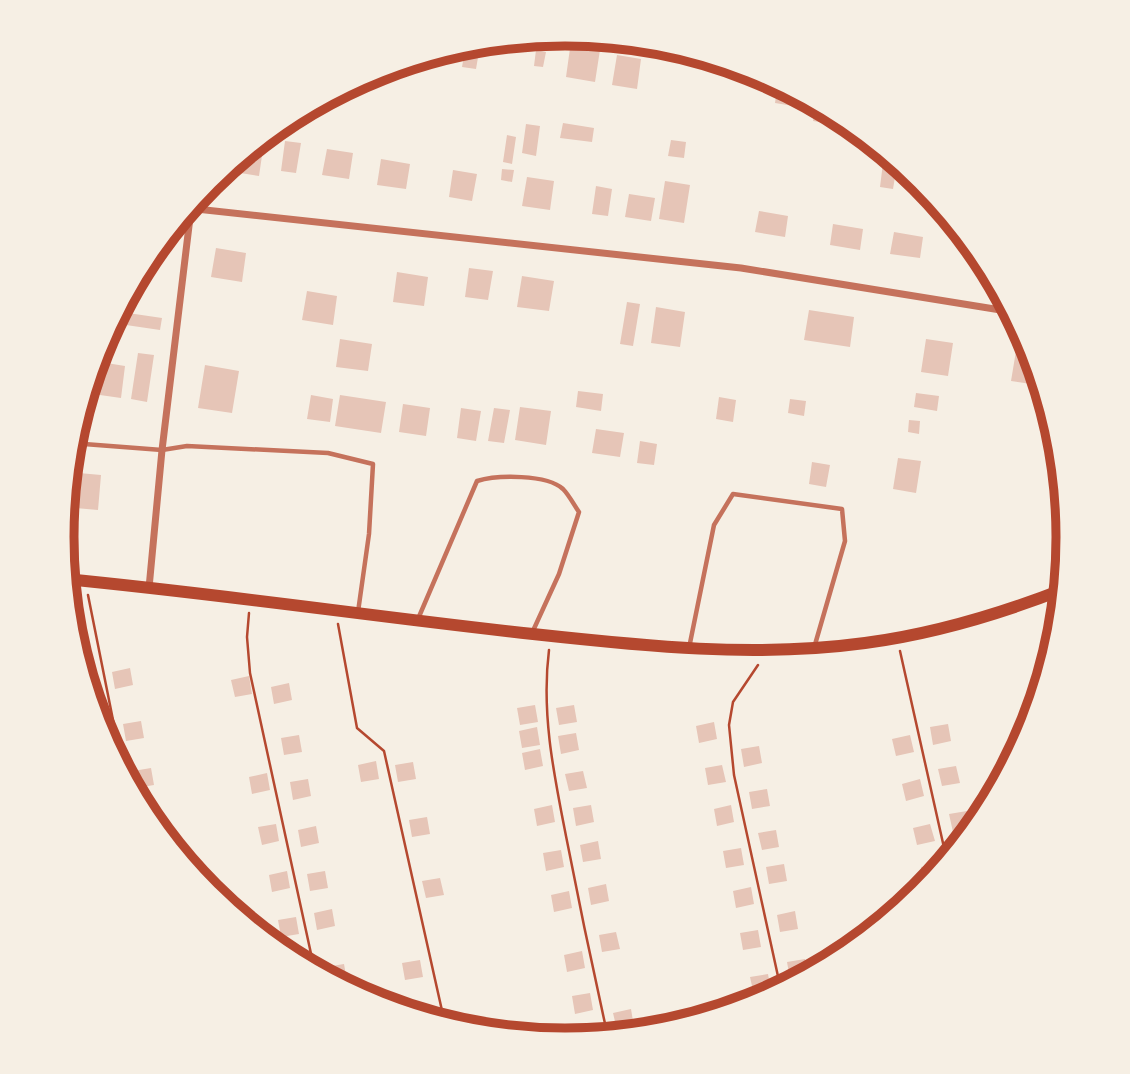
<svg xmlns="http://www.w3.org/2000/svg" width="1130" height="1074" font-family="'Roboto Condensed',sans-serif">
<style>
.building{fill:#e6c5b7}
.lines{fill:none;stroke-linecap:round;stroke-linejoin:round}
.path{stroke:#b5482f;stroke-width:2.5}
.service{stroke:#c5725c;stroke-width:4.5}
.minor{stroke:#c5725c;stroke-width:7}
.secondary{stroke:#b5482f;stroke-width:12}
.rim{fill:none;stroke:#b5482f;stroke-width:9}
</style>
<rect width="100%" height="100%" fill="#f6efe4"/>
<path class="building" d="M 572,34 L 602,37 L 595,82 L 566,77 Z
M 466,44 L 480,46 L 476,69 L 462,67 Z
M 451,48 L 450,55 L 435,53 L 438,52 Z
M 536,50 L 546,52 L 543,67 L 534,66 Z
M 617,55 L 641,59 L 637,89 L 612,85 Z
M 778,82 L 807,98 L 806,108 L 775,103 Z
M 816,102 L 845,118 L 853,125 L 852,127 L 813,121 Z
M 563,123 L 594,128 L 592,142 L 560,138 Z
M 526,124 L 540,126 L 536,156 L 522,153 Z
M 507,135 L 516,137 L 512,164 L 503,162 Z
M 671,140 L 686,142 L 684,158 L 668,156 Z
M 257,141 L 264,142 L 259,176 L 234,172 L 236,158 Z
M 285,141 L 301,143 L 296,173 L 281,171 Z
M 327,149 L 353,153 L 349,179 L 322,175 Z
M 381,159 L 410,164 L 406,189 L 377,185 Z
M 883,163 L 897,165 L 893,189 L 880,187 Z
M 502,169 L 514,170 L 512,182 L 501,180 Z
M 453,170 L 477,174 L 472,201 L 449,197 Z
M 527,177 L 554,181 L 550,210 L 522,206 Z
M 665,181 L 690,185 L 684,223 L 659,219 Z
M 596,186 L 612,189 L 608,216 L 592,214 Z
M 629,194 L 655,198 L 651,221 L 625,217 Z
M 759,211 L 788,216 L 785,237 L 755,232 Z
M 833,224 L 863,229 L 860,250 L 830,245 Z
M 894,232 L 923,237 L 920,258 L 890,254 Z
M 969,239 L 984,257 L 988,264 L 966,261 Z
M 216,248 L 246,253 L 242,282 L 211,277 Z
M 149,254 L 146,273 L 138,272 L 146,257 Z
M 469,268 L 493,271 L 488,300 L 465,297 Z
M 397,272 L 428,277 L 424,306 L 393,302 Z
M 522,276 L 554,281 L 549,311 L 517,307 Z
M 307,291 L 337,296 L 333,325 L 302,320 Z
M 627,302 L 640,304 L 633,346 L 620,344 Z
M 656,307 L 685,312 L 680,347 L 651,343 Z
M 809,310 L 854,317 L 850,347 L 804,340 Z
M 128,313 L 162,318 L 160,330 L 126,325 Z
M 340,339 L 372,344 L 368,371 L 336,367 Z
M 926,339 L 953,343 L 948,376 L 921,372 Z
M 1016,351 L 1033,354 L 1040,374 L 1038,385 L 1011,381 Z
M 138,353 L 154,355 L 147,402 L 131,399 Z
M 94,361 L 125,366 L 121,398 L 86,393 Z
M 205,365 L 239,371 L 232,413 L 198,408 Z
M 578,391 L 603,394 L 601,411 L 576,407 Z
M 916,393 L 939,396 L 937,411 L 914,407 Z
M 311,395 L 333,399 L 330,422 L 307,419 Z
M 340,395 L 386,402 L 381,433 L 335,426 Z
M 719,397 L 736,400 L 733,422 L 716,419 Z
M 790,399 L 806,401 L 804,416 L 788,413 Z
M 403,404 L 430,408 L 426,436 L 399,432 Z
M 520,407 L 551,411 L 546,445 L 515,440 Z
M 461,408 L 481,411 L 476,441 L 457,438 Z
M 494,408 L 510,410 L 504,443 L 488,441 Z
M 909,420 L 920,421 L 919,434 L 908,432 Z
M 596,429 L 624,433 L 620,457 L 592,453 Z
M 640,441 L 657,444 L 654,465 L 637,463 Z
M 898,458 L 921,461 L 916,493 L 893,489 Z
M 812,462 L 830,465 L 826,487 L 809,484 Z
M 68,472 L 101,475 L 98,510 L 64,507 Z
M 130,668 L 133,685 L 115,689 L 112,672 Z
M 1049,670 L 1044,686 L 1041,672 Z
M 91,673 L 96,689 L 88,692 L 83,675 Z
M 249,676 L 252,694 L 235,697 L 231,680 Z
M 289,683 L 292,700 L 274,704 L 271,687 Z
M 535,705 L 538,722 L 520,725 L 517,708 Z
M 574,705 L 577,722 L 559,725 L 556,708 Z
M 101,719 L 105,736 L 103,736 L 97,720 Z
M 141,721 L 144,738 L 126,741 L 123,724 Z
M 714,722 L 717,739 L 699,743 L 696,726 Z
M 948,724 L 951,741 L 933,745 L 930,727 Z
M 537,727 L 540,745 L 522,748 L 519,731 Z
M 576,733 L 579,750 L 561,754 L 558,736 Z
M 299,735 L 302,752 L 284,755 L 281,738 Z
M 910,735 L 914,752 L 896,756 L 892,739 Z
M 759,746 L 762,763 L 744,767 L 741,749 Z
M 540,749 L 543,766 L 525,770 L 522,753 Z
M 376,761 L 379,779 L 361,782 L 358,765 Z
M 413,762 L 416,779 L 398,782 L 395,765 Z
M 722,765 L 726,782 L 708,785 L 705,768 Z
M 956,766 L 960,783 L 942,786 L 938,769 Z
M 151,768 L 154,785 L 136,788 L 133,771 Z
M 583,771 L 587,788 L 569,791 L 565,774 Z
M 267,773 L 270,790 L 252,794 L 249,777 Z
M 308,779 L 311,796 L 293,800 L 290,782 Z
M 920,779 L 924,796 L 906,801 L 902,784 Z
M 767,789 L 770,806 L 752,809 L 749,792 Z
M 552,805 L 555,822 L 537,826 L 534,809 Z
M 591,805 L 594,822 L 576,826 L 573,808 Z
M 731,805 L 734,822 L 717,826 L 714,809 Z
M 159,811 L 162,828 L 156,829 L 144,813 Z
M 967,811 L 970,828 L 953,832 L 949,814 Z
M 427,817 L 430,834 L 412,837 L 409,820 Z
M 276,824 L 279,841 L 262,845 L 258,827 Z
M 930,824 L 935,841 L 917,845 L 913,828 Z
M 316,826 L 319,843 L 301,847 L 298,830 Z
M 776,830 L 779,847 L 762,850 L 758,833 Z
M 598,841 L 601,859 L 583,862 L 580,845 Z
M 741,848 L 744,865 L 726,868 L 723,851 Z
M 561,850 L 564,867 L 546,871 L 543,853 Z
M 939,863 L 941,870 L 929,884 L 925,885 L 921,867 Z
M 784,864 L 787,881 L 769,884 L 766,867 Z
M 287,871 L 290,888 L 272,892 L 269,875 Z
M 325,871 L 328,888 L 310,891 L 307,874 Z
M 440,878 L 444,895 L 426,898 L 422,881 Z
M 606,884 L 609,901 L 591,905 L 588,888 Z
M 751,887 L 754,904 L 736,908 L 733,891 Z
M 569,891 L 572,908 L 554,912 L 551,895 Z
M 332,909 L 335,926 L 317,930 L 314,913 Z
M 795,911 L 798,929 L 780,932 L 777,915 Z
M 296,917 L 299,934 L 281,937 L 278,920 Z
M 758,930 L 761,947 L 743,950 L 740,933 Z
M 616,932 L 620,949 L 602,952 L 599,935 Z
M 582,951 L 585,968 L 567,972 L 564,955 Z
M 805,959 L 808,976 L 790,979 L 787,962 Z
M 420,960 L 423,977 L 405,980 L 402,963 Z
M 344,964 L 347,981 L 336,983 L 328,979 L 326,967 Z
M 768,974 L 771,991 L 754,995 L 750,977 Z
M 590,993 L 593,1010 L 575,1014 L 572,996 Z
M 631,1009 L 634,1027 L 617,1030 L 613,1013 Z"/>
<g class="lines">
<path class="path" d="M 88,595 L 124,775
M 249,613 L 247,637 L 250,673 L 315,972
M 338,624 L 357,728 L 384,751 L 445,1024
M 549,650 C 541,713 554,775 566,836 C 579,903 593,970 608,1037
M 900,651 L 947,861
M 758,665 L 733,702 L 729,725 L 734,775 L 781,990"/>
<path class="service" d="M 71,443 L 162,450 L 187,446 L 328,453 L 373,464 L 369,534 L 358,612
M 418,619 L 477,481 C 497,475 547,474 563,489 C 569,495 574,505 579,512 L 559,574 L 532,633
M 689,648 L 714,525 L 733,494 L 842,509 L 845,541 L 814,648"/>
<path class="minor" d="M 187,208 L 741,268 L 1013,312
M 149,588 L 162,450 L 192,201"/>
<path class="secondary" d="M 65,579 C 222,594 377,617 533,634 C 643,646 755,658 865,643 C 933,634 1000,614 1064,589"/>
</g>
<path d="M0 0H1130V1074H0ZM74 537a491 491 0 1 1 982 0a491 491 0 1 1-982 0Z" fill="#f6efe4" fill-rule="evenodd"/>
<path class="rim" d="M74 537a491 491 0 1 1 982 0a491 491 0 1 1-982 0Z"/>
</svg>
